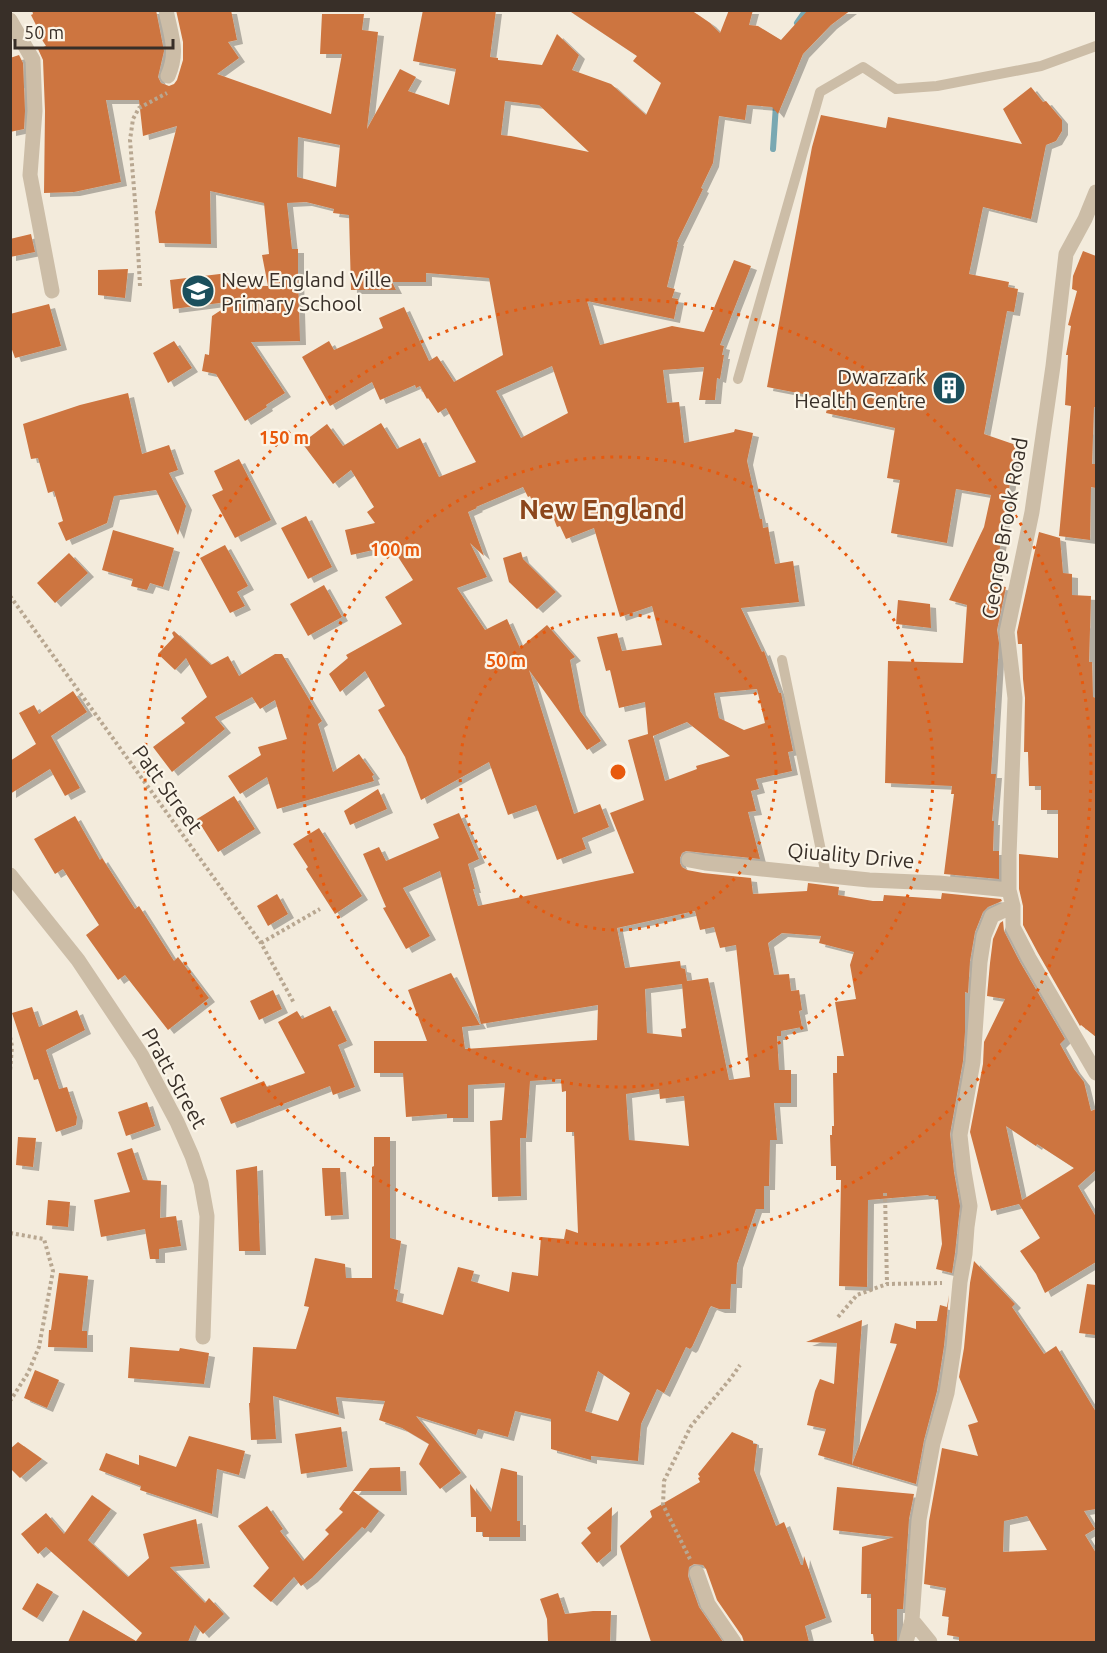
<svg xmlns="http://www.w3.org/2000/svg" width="1107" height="1653" font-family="Ubuntu,sans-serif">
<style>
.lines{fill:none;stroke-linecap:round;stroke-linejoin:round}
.stream{stroke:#79a8b2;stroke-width:6}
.building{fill:#cd7540;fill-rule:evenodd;filter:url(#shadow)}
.path{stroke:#b8a791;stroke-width:4;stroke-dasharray:3 3;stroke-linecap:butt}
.lane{stroke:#ccbda7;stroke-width:10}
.street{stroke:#ccbda7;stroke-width:15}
.ring{fill:none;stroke:#e8590c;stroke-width:3;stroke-dasharray:3 6}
.labels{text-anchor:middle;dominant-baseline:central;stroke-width:4.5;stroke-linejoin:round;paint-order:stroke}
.poi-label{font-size:21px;fill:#382f28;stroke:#fbf5e8;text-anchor:start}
.street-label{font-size:21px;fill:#382f28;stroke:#fbf5e8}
.district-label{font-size:27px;font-weight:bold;fill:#8c461c;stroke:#fbf5e8}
.centre{fill:#e8590c;stroke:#fbf5e8;stroke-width:3}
.ring-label{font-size:18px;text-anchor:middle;font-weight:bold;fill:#e8590c;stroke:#fbf5e8;stroke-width:4.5;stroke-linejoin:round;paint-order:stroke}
</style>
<defs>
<filter id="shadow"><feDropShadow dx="6" dy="4" stdDeviation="0" flood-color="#0004"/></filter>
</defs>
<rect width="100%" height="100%" fill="#f3ebdc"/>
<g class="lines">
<path class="stream" d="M 797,23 L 806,10
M 773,149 L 776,105"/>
</g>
<path class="building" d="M 32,10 L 156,10 L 164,51 L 158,77 L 161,83 L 169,86 L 174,84 L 177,80 L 183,60 L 183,42 L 176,10 L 231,10 L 237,40 L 228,42 L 239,58 L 217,74 L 331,114 L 342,54 L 320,54 L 322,14 L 364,14 L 362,30 L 378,32 L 367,129 L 400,69 L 416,77 L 408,91 L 449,105 L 456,69 L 413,61 L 423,10 L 496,10 L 490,57 L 498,58 L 498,60 L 542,65 L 557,34 L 579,55 L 572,70 L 611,84 L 646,115 L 661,83 L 633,61 L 637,56 L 568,10 L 691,10 L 710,23 L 720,33 L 729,10 L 753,10 L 749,25 L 758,26 L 781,40 L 808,10 L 851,10 L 831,25 L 803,54 L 778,114 L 772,107 L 747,105 L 745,120 L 719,116 L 713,163 L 701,188 L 703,189 L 677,242 L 678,242 L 667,287 L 675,289 L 672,298 L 678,299 L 674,319 L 587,301 L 600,345 L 672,326 L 704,332 L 734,260 L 751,266 L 720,345 L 724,346 L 722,355 L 724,355 L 720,379 L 717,378 L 715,400 L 699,400 L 704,367 L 663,370 L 667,403 L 679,402 L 684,443 L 734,432 L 735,429 L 753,433 L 747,461 L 760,519 L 762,519 L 763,528 L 768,527 L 775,564 L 793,561 L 799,602 L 741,608 L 762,652 L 764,651 L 779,693 L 781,693 L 793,751 L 788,752 L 792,771 L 756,779 L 759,789 L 751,791 L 756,811 L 748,812 L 760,859 L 686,851 L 682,853 L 680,858 L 680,863 L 682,867 L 687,870 L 703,873 L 751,878 L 753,894 L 807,891 L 808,883 L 839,887 L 838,895 L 873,901 L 883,901 L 884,895 L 941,899 L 942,893 L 1001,899 L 1002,901 L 988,907 L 983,912 L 975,932 L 970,961 L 968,993 L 965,992 L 965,1032 L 963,1061 L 950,1134 L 954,1172 L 960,1206 L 955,1253 L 952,1273 L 936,1269 L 942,1244 L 938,1199 L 936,1199 L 936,1196 L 929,1196 L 928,1195 L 868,1200 L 867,1287 L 839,1286 L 841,1180 L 836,1180 L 836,1166 L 831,1166 L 830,1135 L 832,1135 L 832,1126 L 834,1126 L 833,1073 L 837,1073 L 837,1056 L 844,1056 L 835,1002 L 856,999 L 850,965 L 854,952 L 819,943 L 821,936 L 782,933 L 768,943 L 774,975 L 789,974 L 791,991 L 799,990 L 802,1010 L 799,1011 L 802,1027 L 781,1031 L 781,1036 L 777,1036 L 779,1070 L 791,1070 L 791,1103 L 774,1103 L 777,1140 L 770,1140 L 769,1186 L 764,1186 L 764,1209 L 756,1209 L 737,1264 L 736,1284 L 731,1284 L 730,1309 L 719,1309 L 711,1306 L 709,1309 L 708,1312 L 692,1347 L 690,1349 L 686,1347 L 664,1393 L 657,1389 L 641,1424 L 638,1461 L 591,1456 L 591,1460 L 551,1449 L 551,1419 L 515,1411 L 508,1437 L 478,1429 L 476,1435 L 416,1416 L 461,1473 L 440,1489 L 419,1464 L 429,1444 L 402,1428 L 379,1420 L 385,1401 L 336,1397 L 339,1415 L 273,1396 L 276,1439 L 251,1440 L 249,1403 L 250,1403 L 253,1347 L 296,1349 L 309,1307 L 304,1306 L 315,1258 L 345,1264 L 346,1278 L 372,1278 L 372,1167 L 374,1166 L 374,1137 L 390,1137 L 390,1238 L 401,1241 L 394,1289 L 398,1290 L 396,1301 L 443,1315 L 458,1267 L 474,1271 L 471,1281 L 509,1292 L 512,1272 L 538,1276 L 541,1237 L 564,1239 L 566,1229 L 578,1233 L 574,1132 L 566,1132 L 566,1091 L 562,1092 L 561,1079 L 530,1081 L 526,1138 L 520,1138 L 521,1196 L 492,1197 L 490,1121 L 502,1120 L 505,1083 L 468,1085 L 468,1118 L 447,1118 L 447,1114 L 406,1117 L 403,1073 L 374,1073 L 374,1041 L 427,1041 L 408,990 L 451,973 L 480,1025 L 462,1027 L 465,1049 L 597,1040 L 598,1005 L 481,1024 L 440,871 L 403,888 L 430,936 L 406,949 L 383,908 L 386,907 L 363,854 L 379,847 L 386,861 L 439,838 L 433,824 L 459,813 L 479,859 L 468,864 L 475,889 L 473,889 L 478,906 L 634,873 L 610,813 L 644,800 L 628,740 L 648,734 L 645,702 L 619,708 L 610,670 L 606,671 L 597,637 L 617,633 L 622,651 L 662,645 L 652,606 L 620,617 L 594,528 L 566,539 L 560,526 L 557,527 L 549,506 L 536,511 L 530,496 L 528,497 L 523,487 L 476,507 L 477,508 L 468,512 L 484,556 L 470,543 L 487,577 L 457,588 L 485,630 L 507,619 L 520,648 L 547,625 L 575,657 L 570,660 L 580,711 L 601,741 L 587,750 L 529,670 L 574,814 L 600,804 L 609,827 L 582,838 L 586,849 L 557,860 L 536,805 L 508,815 L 489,762 L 421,800 L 405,757 L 378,710 L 385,706 L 365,671 L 340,692 L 329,674 L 348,658 L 346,655 L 402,624 L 385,597 L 413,580 L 391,546 L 351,555 L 345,530 L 375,523 L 367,512 L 374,507 L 351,470 L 333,484 L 302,443 L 327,424 L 343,446 L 381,423 L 397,449 L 420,438 L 439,477 L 476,462 L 446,408 L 438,413 L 428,398 L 427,399 L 420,386 L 416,388 L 415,385 L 380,400 L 372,382 L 330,406 L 302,357 L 329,341 L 334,350 L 383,328 L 379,318 L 404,307 L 429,361 L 437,356 L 454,382 L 503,355 L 489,278 L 426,273 L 426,282 L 392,282 L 396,290 L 351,290 L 349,215 L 333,213 L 334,209 L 306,202 L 287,203 L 292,249 L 298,249 L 298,277 L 300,341 L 251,342 L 285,393 L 266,405 L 267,407 L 245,421 L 216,374 L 202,371 L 205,354 L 209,355 L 212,316 L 235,301 L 173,309 L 170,280 L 228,273 L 230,285 L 268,286 L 262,255 L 269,254 L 264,203 L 210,191 L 211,244 L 159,243 L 155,212 L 177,126 L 143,136 L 139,100 L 106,100 L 121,182 L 74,192 L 44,193 L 45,111 L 43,60 L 38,49 L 46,46 L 37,32 L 39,31 L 31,15 L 33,14 ZM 505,101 L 539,105 L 589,152 L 511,136 L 501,135 ZM 298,137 L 340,145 L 336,187 L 297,177 ZM 552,366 L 568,413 L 521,438 L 496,391 ZM 757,689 L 765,723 L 744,730 L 719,718 L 714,693 ZM 687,722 L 730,756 L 696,766 L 697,769 L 665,781 L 653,736 ZM 695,911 L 700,930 L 714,927 L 720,948 L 736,945 L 750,1077 L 729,1080 L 708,978 L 687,981 L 685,969 L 681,968 L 680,961 L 625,968 L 617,928 ZM 682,984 L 686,1028 L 681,1029 L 682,1037 L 647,1033 L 645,989 ZM 659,1089 L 660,1099 L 684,1096 L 689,1146 L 629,1140 L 626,1094 ZM 598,1371 L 630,1393 L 618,1421 L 585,1411 Z
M 19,55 L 23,63 L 25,111 L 24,129 L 10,132 L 10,58 Z
M 1031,87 L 1043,102 L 1046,101 L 1062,120 L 1062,131 L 1056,141 L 1046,145 L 1031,219 L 983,207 L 969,274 L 1009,282 L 1008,287 L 1018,289 L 1014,312 L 1007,311 L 984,434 L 1016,445 L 994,585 L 1006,587 L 997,630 L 999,643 L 991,774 L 996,774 L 992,821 L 994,821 L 993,851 L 999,851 L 999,879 L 944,874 L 954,794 L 951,794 L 952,786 L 885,783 L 888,661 L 963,663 L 967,605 L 949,600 L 984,527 L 991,495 L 956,489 L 947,543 L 891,533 L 900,480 L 887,478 L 895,428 L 826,413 L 829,399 L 767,387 L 812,147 L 821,115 L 886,128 L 888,117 L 1022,144 L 1003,109 Z
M 31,234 L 35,252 L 10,257 L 10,239 Z
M 1083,251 L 1096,256 L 1096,408 L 1094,407 L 1092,464 L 1096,464 L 1096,488 L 1091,487 L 1090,540 L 1059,536 L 1071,406 L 1065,405 L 1068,355 L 1066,355 L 1071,326 L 1068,325 L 1077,291 L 1072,289 L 1073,276 Z
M 128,269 L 125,298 L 98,295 L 98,270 Z
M 49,304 L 61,346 L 15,358 L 10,344 L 10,314 Z
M 174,341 L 192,368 L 168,383 L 153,353 Z
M 128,393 L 142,454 L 169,445 L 178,470 L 169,473 L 186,506 L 178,535 L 156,490 L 114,496 L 107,523 L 66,541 L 58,523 L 63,521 L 54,491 L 48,493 L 38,458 L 31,459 L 23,424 L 80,405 Z
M 239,459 L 271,520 L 235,538 L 212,495 L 223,490 L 214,471 Z
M 306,516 L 332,567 L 308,579 L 281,528 Z
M 113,530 L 174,548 L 163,587 L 150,583 L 147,590 L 131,586 L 133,579 L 102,570 Z
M 1039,532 L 1060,538 L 1063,573 L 1072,574 L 1072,595 L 1091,596 L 1089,662 L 1092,662 L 1093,697 L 1096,698 L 1096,1037 L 1081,1025 L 1080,1026 L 1038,953 L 1023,925 L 1023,906 L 1019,889 L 1019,854 L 1058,858 L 1058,810 L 1041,810 L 1041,786 L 1029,786 L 1028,752 L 1024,752 L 1025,698 L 1023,679 L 1022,644 L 1018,644 L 1017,632 Z
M 225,545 L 248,586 L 237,592 L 245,606 L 230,613 L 200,558 Z
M 521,552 L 523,559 L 556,592 L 537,609 L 509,582 L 503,558 Z
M 69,553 L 88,573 L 55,603 L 37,583 Z
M 324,585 L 342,617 L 308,636 L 290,604 Z
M 898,600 L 930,604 L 931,628 L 896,624 Z
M 174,631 L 211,665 L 228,656 L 239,676 L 275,654 L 282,654 L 322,721 L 318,724 L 333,772 L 359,754 L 374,775 L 372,776 L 374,781 L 277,809 L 267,777 L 240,794 L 228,776 L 261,755 L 258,747 L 287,739 L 275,700 L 260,709 L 252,697 L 215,717 L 225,729 L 172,772 L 153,747 L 185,723 L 181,718 L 207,697 L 186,658 L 175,670 L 158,654 L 174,637 L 172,633 Z
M 73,691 L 87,712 L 51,736 L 80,788 L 65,796 L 50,769 L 10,794 L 10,761 L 36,744 L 19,713 L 34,705 L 39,714 Z
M 378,789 L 387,809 L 350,825 L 344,811 Z
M 234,796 L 255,829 L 218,852 L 197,819 Z
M 75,816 L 100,860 L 102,858 L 135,909 L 139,906 L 174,961 L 178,957 L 209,998 L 168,1030 L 125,975 L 118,980 L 86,935 L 99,925 L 63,869 L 55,874 L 34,839 Z
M 319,828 L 362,896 L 335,914 L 306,869 L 308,867 L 293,844 Z
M 277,894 L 288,914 L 268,926 L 257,906 Z
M 1003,921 L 1004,931 L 1020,962 L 1065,1039 L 1060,1044 L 1074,1069 L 1084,1082 L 1091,1111 L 1096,1109 L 1096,1170 L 1078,1186 L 1096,1217 L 1096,1262 L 1045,1293 L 1036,1274 L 1020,1251 L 1040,1238 L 1019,1204 L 991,1211 L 970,1132 L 983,1064 L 984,1042 L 1005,999 L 987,996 L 990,963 L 993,939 L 1000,923 ZM 1006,1126 L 1036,1146 L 1037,1144 L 1074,1168 L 1022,1200 Z
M 273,990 L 282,1009 L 259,1020 L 250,1001 Z
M 330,1006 L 347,1041 L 338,1045 L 355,1087 L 333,1095 L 330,1086 L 231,1124 L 220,1098 L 264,1081 L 267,1087 L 305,1073 L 278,1022 L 297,1011 L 302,1019 Z
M 32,1007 L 39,1027 L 77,1010 L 85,1030 L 46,1050 L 59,1089 L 67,1087 L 77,1117 L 76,1125 L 56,1132 L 38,1079 L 34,1080 L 12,1013 Z
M 147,1102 L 155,1126 L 126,1136 L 118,1112 Z
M 18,1137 L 36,1138 L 33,1167 L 16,1165 Z
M 132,1148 L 143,1180 L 161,1181 L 160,1218 L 176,1216 L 181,1246 L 159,1249 L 159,1259 L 150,1259 L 145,1229 L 101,1237 L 94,1200 L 130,1192 L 117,1153 Z
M 257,1166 L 260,1251 L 239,1251 L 236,1170 Z
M 322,1168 L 340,1168 L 343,1215 L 325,1216 Z
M 48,1200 L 70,1202 L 68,1227 L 46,1225 Z
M 974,1261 L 1015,1304 L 1012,1307 L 1044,1354 L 1056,1346 L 1096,1412 L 1096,1509 L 1084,1511 L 1095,1529 L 1085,1535 L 1096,1553 L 1096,1642 L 959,1642 L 959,1637 L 947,1635 L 949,1617 L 942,1616 L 946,1588 L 924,1584 L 929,1521 L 942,1448 L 978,1456 L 968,1425 L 978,1422 L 959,1377 L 964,1348 L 970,1283 ZM 1027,1516 L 1047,1550 L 1003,1552 L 1004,1521 Z
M 59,1273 L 88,1276 L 82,1331 L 87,1331 L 87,1348 L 48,1347 L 49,1330 L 51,1330 Z
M 1087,1284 L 1096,1285 L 1096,1335 L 1079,1333 Z
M 949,1295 L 944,1346 L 937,1391 L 924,1440 L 916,1484 L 852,1465 L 897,1344 L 890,1343 L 895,1323 L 916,1329 L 916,1321 L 937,1321 L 940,1305 L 947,1307 Z
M 862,1320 L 852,1465 L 818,1455 L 826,1429 L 807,1425 L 815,1391 L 820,1379 L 834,1384 L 837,1343 L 806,1342 Z
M 130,1347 L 179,1351 L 180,1348 L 209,1353 L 204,1384 L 128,1378 Z
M 35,1370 L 59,1380 L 47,1408 L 24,1398 Z
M 341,1427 L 347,1467 L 301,1474 L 295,1434 Z
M 732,1432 L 753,1441 L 753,1444 L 757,1444 L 754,1470 L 776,1526 L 784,1522 L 801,1565 L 803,1565 L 804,1556 L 826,1618 L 805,1626 L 809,1642 L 744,1642 L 742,1636 L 717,1600 L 706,1569 L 703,1565 L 694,1564 L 689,1567 L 688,1576 L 699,1607 L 723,1642 L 651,1642 L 620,1546 L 652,1517 L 650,1511 L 700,1482 L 698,1478 L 700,1477 L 698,1474 Z
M 189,1436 L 245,1451 L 239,1475 L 217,1469 L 212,1514 L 140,1490 L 141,1486 L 99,1470 L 106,1453 L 139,1465 L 139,1455 L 176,1467 Z
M 18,1442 L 42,1459 L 20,1478 L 10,1468 L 10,1449 Z
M 400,1467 L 401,1491 L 353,1491 L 379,1511 L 365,1529 L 362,1527 L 312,1578 L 301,1586 L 294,1577 L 271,1602 L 253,1586 L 269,1568 L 238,1526 L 267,1506 L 283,1529 L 280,1531 L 303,1561 L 329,1534 L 325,1530 L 343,1512 L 339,1509 L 370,1468 Z
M 501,1468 L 517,1472 L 517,1521 L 520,1521 L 520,1537 L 483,1537 L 483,1532 L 476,1532 L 476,1517 L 471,1517 L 470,1484 L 491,1512 Z
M 837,1487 L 914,1494 L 909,1519 L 903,1609 L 897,1609 L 897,1642 L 874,1642 L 873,1634 L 871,1634 L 871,1594 L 861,1594 L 862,1547 L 894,1537 L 833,1530 Z
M 92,1495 L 111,1509 L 88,1540 L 128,1577 L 149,1558 L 143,1534 L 196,1519 L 204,1564 L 170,1567 L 205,1603 L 209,1598 L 224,1614 L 203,1634 L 195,1625 L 188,1642 L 68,1642 L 83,1610 L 136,1641 L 142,1633 L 46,1547 L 38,1554 L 21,1534 L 46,1513 L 64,1534 Z
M 612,1507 L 611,1551 L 597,1563 L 581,1543 L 591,1533 L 587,1528 Z
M 37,1583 L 53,1592 L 37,1618 L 22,1609 Z
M 558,1593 L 565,1614 L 593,1611 L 611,1611 L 610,1642 L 548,1642 L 547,1619 L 540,1599 Z"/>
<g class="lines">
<path class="path" d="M 140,286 L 136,213 L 130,140 L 133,119 L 139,108 L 167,93
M 10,596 L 261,943 L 294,1003
M 261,943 L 320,909
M 10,1037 L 12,1046 L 10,1072
M 885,1193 L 887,1284
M 10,1233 L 44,1239 L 53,1271 L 39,1347 L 28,1373 L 10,1401
M 838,1317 L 857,1295 L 887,1284 L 942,1283
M 690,1559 L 663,1505 L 664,1481 L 691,1426 L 731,1378 L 740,1365"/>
<path class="lane" d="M 738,379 L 820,92 L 863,67 L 896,89 L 937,86 L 1041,66 L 1096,46
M 782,660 L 826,875"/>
<path class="street" d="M 166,10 C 171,36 179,51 168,76
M 10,20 L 33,60 L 35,111 L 30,175 L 52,291
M 1096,192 L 1085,219 L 1066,254 L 1053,366 L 1032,512 L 1007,632 L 1015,698 L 1009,856 L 1009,890 L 1013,906 L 1013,927 L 1029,958 L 1096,1073
M 689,860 L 705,863 L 869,880 L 939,883 L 1009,890
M 10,875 L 78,960 L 142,1056 L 177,1122 L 192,1156 L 201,1183 L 207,1216 L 203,1337
M 697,1573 L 708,1604 L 734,1642
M 912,1620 L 930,1642
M 906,1642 L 912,1620 L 919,1520 L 933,1443 L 947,1393 L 954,1347 L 960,1282 L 965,1254 L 967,1227 L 970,1206 L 964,1171 L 960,1135 L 973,1062 L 980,962 L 984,936 L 992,916 L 1013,906"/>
</g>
<g class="ring">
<circle cx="618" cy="772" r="158"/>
<circle cx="618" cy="772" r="315"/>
<circle cx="618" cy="772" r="473"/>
</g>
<defs>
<g id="school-disc" transform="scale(1.725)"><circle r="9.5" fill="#1b4f5c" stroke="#fbf5e8"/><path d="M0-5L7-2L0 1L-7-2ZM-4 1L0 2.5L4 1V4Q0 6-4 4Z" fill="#fff"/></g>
<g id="building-disc" transform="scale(1.725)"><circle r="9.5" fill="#1b4f5c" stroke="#fbf5e8"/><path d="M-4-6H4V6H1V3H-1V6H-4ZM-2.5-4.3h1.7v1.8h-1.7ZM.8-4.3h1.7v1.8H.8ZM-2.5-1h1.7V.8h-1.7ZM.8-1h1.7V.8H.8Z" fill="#fff"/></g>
</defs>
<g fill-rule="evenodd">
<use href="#school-disc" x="198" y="291"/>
<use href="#building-disc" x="949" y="388"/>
</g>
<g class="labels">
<g class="poi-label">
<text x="221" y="279">New England Ville<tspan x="221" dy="24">Primary School</tspan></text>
<text x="926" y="376" text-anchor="end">Dwarzark<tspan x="926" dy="24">Health Centre</tspan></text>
</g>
<g class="street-label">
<text transform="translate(1004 528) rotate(-80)">George Brook Road</text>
<text transform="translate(168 789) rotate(54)">Patt Street</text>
<text transform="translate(851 855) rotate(5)">Qiuality Drive</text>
<text transform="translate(175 1078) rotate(61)">Pratt Street</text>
</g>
<g class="district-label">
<text x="602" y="509">New England</text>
</g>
</g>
<circle cx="618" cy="772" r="9" class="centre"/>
<g class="ring-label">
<text x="284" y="444">150 m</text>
<text x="395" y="556">100 m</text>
<text x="506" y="667">50 m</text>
</g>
<rect width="1107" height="1653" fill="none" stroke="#382f28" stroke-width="24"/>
<path d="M15 39v9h158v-9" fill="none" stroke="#382f28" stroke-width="3"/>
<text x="24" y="39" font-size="18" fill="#382f28" stroke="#fbf5e8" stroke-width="4.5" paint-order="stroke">50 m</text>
</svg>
